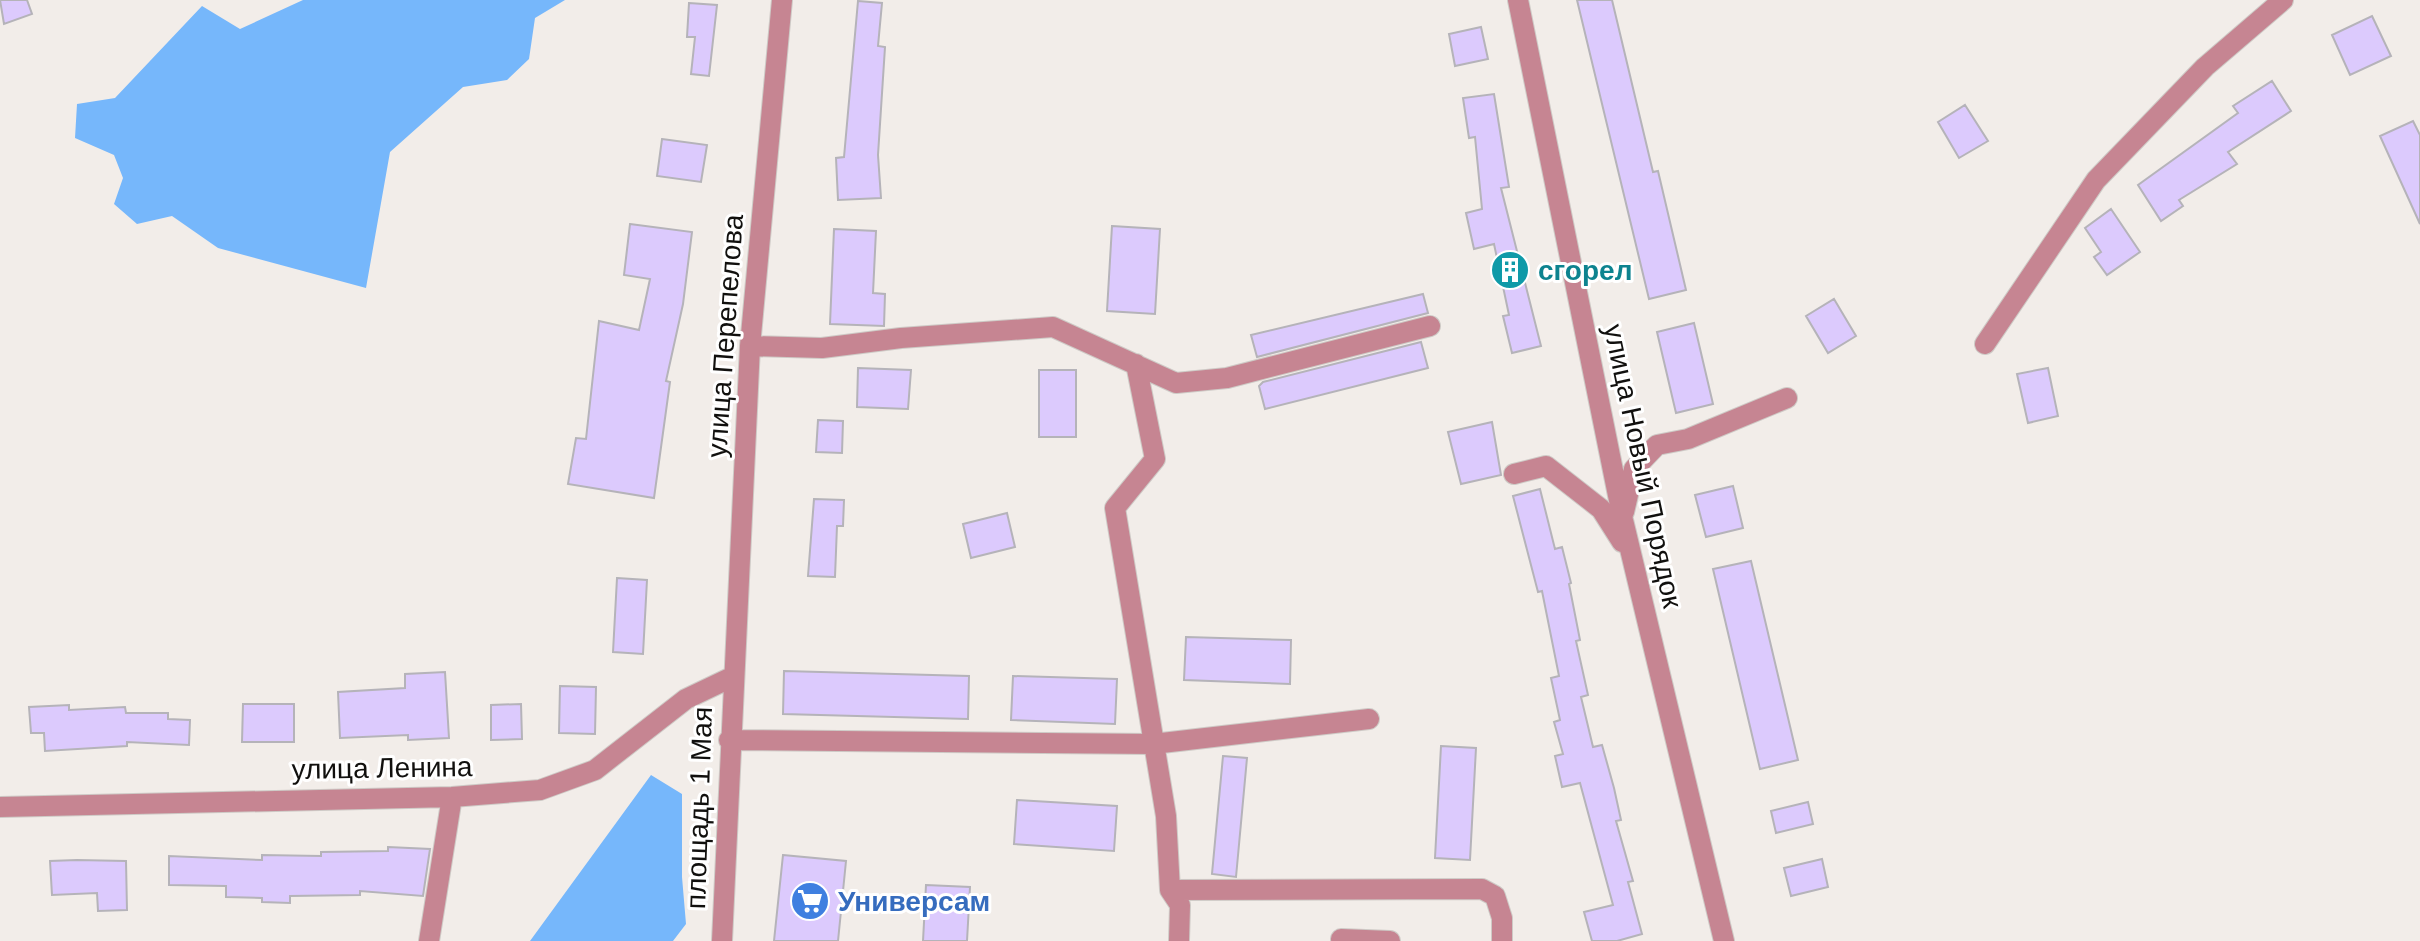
<svg xmlns="http://www.w3.org/2000/svg" width="2420" height="941" font-family="Helvetica,sans-serif">
<style>
.water{fill:#76b7fb}
.building{fill:#dccafd;stroke:#b5b3b9;stroke-width:2}
.lines{fill:none;stroke-linecap:round;stroke-linejoin:round}
.minor-casing{stroke:#cecac6;stroke-width:22}
.minor{stroke:#c68592;stroke-width:20}
.labels{text-anchor:middle;dominant-baseline:central;stroke-width:6;stroke-linejoin:round;paint-order:stroke}
.culture-label{font-size:28px;font-weight:bold;fill:#0d838f;stroke:#fff;text-anchor:start}
.street-label{font-size:28px;fill:#11100e;stroke:#fff}
.shop-label{font-size:28px;font-weight:bold;fill:#366cbe;stroke:#fff;text-anchor:start}
</style>
<rect width="100%" height="100%" fill="#f2ede9"/>
<path class="water" d="M 303,0 L 565,0 L 535,18 L 529,59 L 507,80 L 463,87 L 390,152 L 366,288 L 218,248 L 172,216 L 137,224 L 114,204 L 123,178 L 114,155 L 75,138 L 77,104 L 115,98 L 202,6 L 240,29 Z
M 651,775 L 682,794 L 682,877 L 686,924 L 673,941 L 530,941 Z"/>
<path class="building" d="M 0,0 L 27,0 L 32,14 L 4,24 Z
M 1577,0 L 1612,0 L 1653,172 L 1658,171 L 1686,290 L 1649,299 Z
M 858,1 L 882,3 L 878,46 L 885,47 L 878,155 L 881,198 L 838,200 L 836,158 L 844,157 Z
M 689,3 L 717,5 L 709,76 L 691,74 L 695,37 L 687,37 Z
M 2372,16 L 2391,56 L 2350,75 L 2332,35 Z
M 1481,27 L 1488,59 L 1455,66 L 1449,34 Z
M 2272,81 L 2291,111 L 2228,152 L 2237,164 L 2179,200 L 2183,206 L 2161,221 L 2138,185 L 2238,113 L 2233,106 Z
M 1494,94 L 1509,187 L 1501,188 L 1541,346 L 1512,353 L 1503,316 L 1509,315 L 1494,244 L 1474,249 L 1466,213 L 1482,209 L 1475,137 L 1469,138 L 1463,98 Z
M 1965,105 L 1988,141 L 1959,158 L 1938,122 Z
M 2413,121 L 2420,135 L 2420,224 L 2380,136 Z
M 662,139 L 707,145 L 701,182 L 657,176 Z
M 2111,209 L 2140,252 L 2107,275 L 2094,257 L 2101,252 L 2085,228 Z
M 630,224 L 692,232 L 683,304 L 666,381 L 670,382 L 654,498 L 568,484 L 576,438 L 586,439 L 599,321 L 639,330 L 650,279 L 624,275 Z
M 1112,226 L 1160,229 L 1155,314 L 1107,311 Z
M 834,229 L 876,231 L 873,293 L 885,294 L 884,326 L 830,324 Z
M 1423,294 L 1428,313 L 1257,357 L 1251,335 Z
M 1834,299 L 1856,336 L 1828,353 L 1806,316 Z
M 1694,323 L 1713,404 L 1676,413 L 1657,332 Z
M 1421,342 L 1428,368 L 1265,409 L 1259,386 L 1263,382 Z
M 858,368 L 911,370 L 908,409 L 857,407 Z
M 2048,368 L 2058,416 L 2028,423 L 2017,374 Z
M 1039,370 L 1076,370 L 1076,437 L 1039,437 Z
M 818,420 L 843,421 L 842,453 L 816,452 Z
M 1492,422 L 1501,475 L 1461,484 L 1448,432 Z
M 1733,486 L 1743,528 L 1706,537 L 1695,495 Z
M 1540,489 L 1555,549 L 1562,547 L 1571,583 L 1569,584 L 1580,640 L 1576,641 L 1588,695 L 1581,697 L 1593,747 L 1602,745 L 1614,788 L 1621,820 L 1616,821 L 1633,881 L 1628,882 L 1642,934 L 1617,941 L 1592,941 L 1584,912 L 1613,905 L 1580,783 L 1562,787 L 1555,756 L 1563,754 L 1554,722 L 1560,720 L 1551,678 L 1559,676 L 1542,591 L 1538,592 L 1513,496 Z
M 814,499 L 844,500 L 843,526 L 837,526 L 835,577 L 808,576 Z
M 1007,513 L 1015,547 L 971,558 L 963,524 Z
M 1751,561 L 1798,760 L 1760,769 L 1713,569 Z
M 617,578 L 647,580 L 643,654 L 613,652 Z
M 1186,637 L 1291,640 L 1290,684 L 1184,680 Z
M 784,671 L 969,676 L 968,719 L 783,714 Z
M 445,672 L 449,738 L 408,740 L 408,735 L 340,738 L 338,692 L 405,688 L 405,674 Z
M 1013,676 L 1117,679 L 1115,724 L 1011,720 Z
M 560,686 L 596,687 L 595,734 L 559,733 Z
M 243,704 L 294,704 L 294,742 L 242,742 Z
M 521,704 L 522,739 L 491,740 L 491,705 Z
M 69,705 L 69,710 L 125,707 L 126,713 L 168,713 L 168,719 L 190,720 L 189,745 L 127,742 L 127,746 L 45,751 L 44,733 L 31,733 L 29,707 Z
M 1441,746 L 1476,748 L 1470,860 L 1435,858 Z
M 1223,756 L 1247,758 L 1236,877 L 1212,874 Z
M 1017,800 L 1117,806 L 1114,851 L 1014,844 Z
M 1808,802 L 1813,824 L 1776,833 L 1771,811 Z
M 388,847 L 430,849 L 423,896 L 360,891 L 360,895 L 290,896 L 290,903 L 262,902 L 262,898 L 226,897 L 226,886 L 169,885 L 169,856 L 262,860 L 262,855 L 321,856 L 321,852 L 388,851 Z
M 783,855 L 846,861 L 838,941 L 774,941 Z
M 1822,859 L 1828,887 L 1791,896 L 1784,868 Z
M 77,860 L 126,861 L 127,910 L 98,911 L 97,893 L 52,895 L 50,861 Z
M 926,885 L 970,887 L 967,941 L 923,941 Z"/>
<g class="lines">
<g class="minor-casing">
<path id="minor" d="M 1518,0 L 1623,520 L 1724,941
M 1985,344 L 2096,180 L 2205,67 L 2283,0
M 750,346 L 822,348 L 901,338 L 1053,327 L 1176,383 L 1227,378 L 1430,326
M 1136,364 L 1155,459 L 1115,508 L 1166,816 L 1170,890 L 1180,905 L 1179,941
M 1514,474 L 1546,466 L 1601,509 L 1622,542
M 1624,512 L 1634,469 L 1657,445 L 1688,439 L 1787,398
M 729,740 L 1153,744 L 1369,719
M 0,807 L 452,797 L 540,790 L 595,770 L 686,699 L 732,677
M 1170,890 L 1482,889 L 1495,896 L 1502,918 L 1502,941
M 1341,939 L 1390,941
M 429,941 L 452,797
M 722,941 L 750,346 L 782,0"/>
</g>
<use href="#minor" class="minor"/>
</g>
<defs>
<g id="building-disc" transform="scale(2)"><circle r="9.5" fill="#0f9aa8" stroke="#fff"/><path d="M-4-6H4V6H1V3H-1V6H-4ZM-2.5-4.3h1.7v1.8h-1.7ZM.8-4.3h1.7v1.8H.8ZM-2.5-1h1.7V.8h-1.7ZM.8-1h1.7V.8H.8Z" fill="#fff"/></g>
<g id="supermarket-disc" transform="scale(2)"><circle r="9.5" fill="#3f7fe0" stroke="#fff"/><path d="M-6-5.5h2.5l.6 2H6L4.5 2H-2.5L-4.4-4H-6ZM-1.5 3.2a1.3 1.3 0 1 0 .1 0ZM3 3.2a1.3 1.3 0 1 0 .1 0Z" fill="#fff"/></g>
</defs>
<g fill-rule="evenodd">
<use href="#building-disc" x="1510" y="270"/>
<use href="#supermarket-disc" x="810" y="901"/>
</g>
<g class="labels">
<g class="culture-label">
<text x="1538" y="270">сгорел</text>
</g>
<g class="street-label">
<text transform="translate(725 336) rotate(-86)">улица Перепелова</text>
<text transform="translate(1643 466) rotate(78)">улица Новый Порядок</text>
<text transform="translate(382 768) rotate(-1)">улица Ленина</text>
<text transform="translate(699 808) rotate(-88)">площадь 1 Мая</text>
</g>
<g class="shop-label">
<text x="838" y="901">Универсам</text>
</g>
</g>
</svg>
